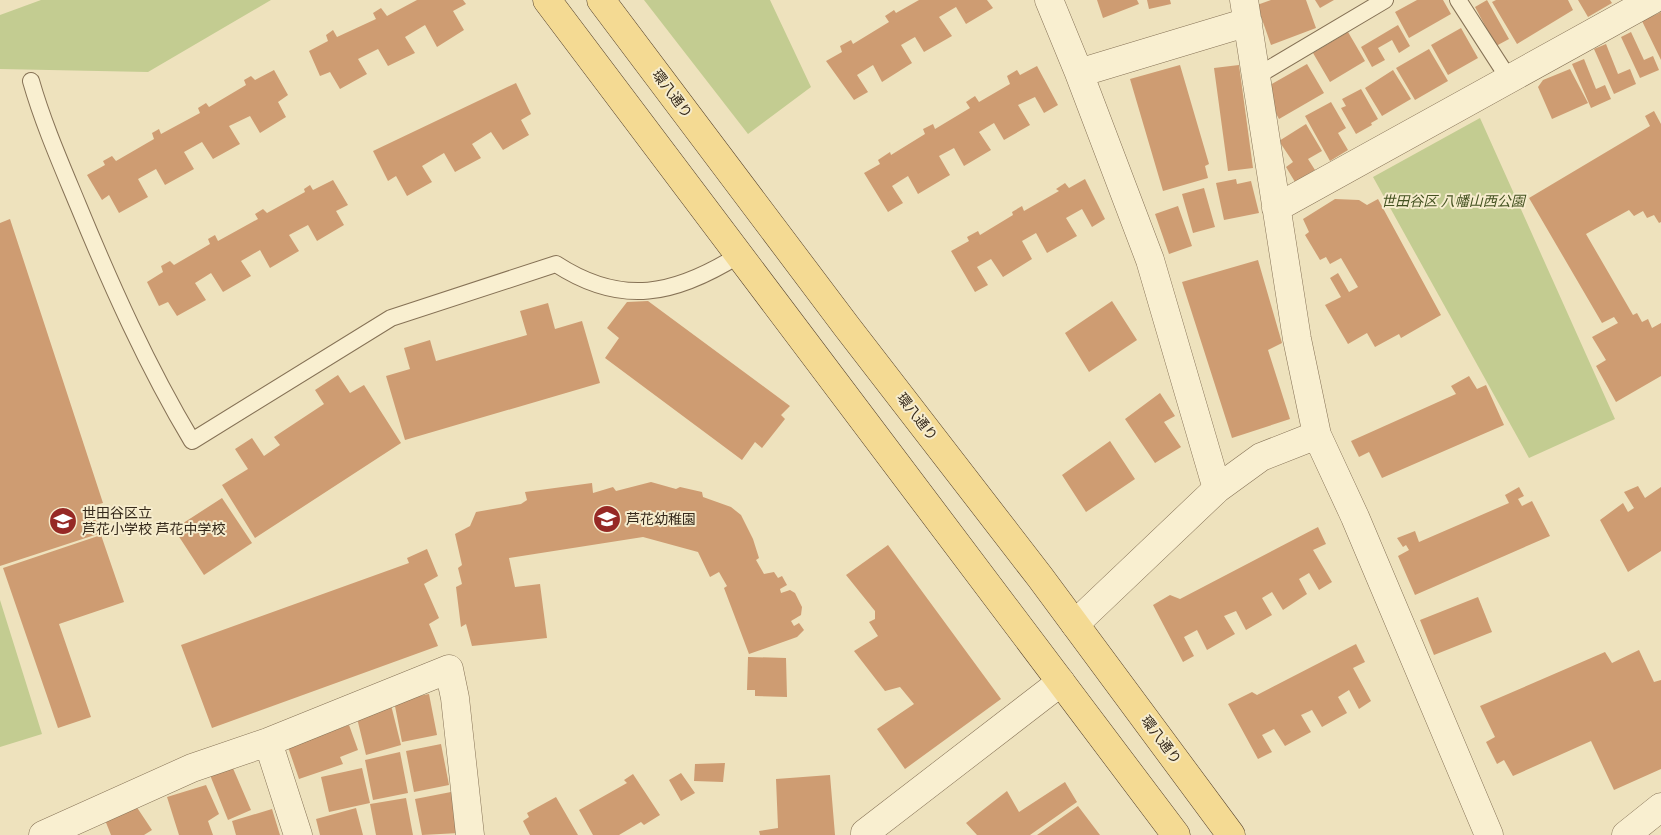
<svg xmlns="http://www.w3.org/2000/svg" width="1661" height="835" font-family="'Times New Roman','Noto Sans JP',serif">
<style>
.green{fill:#c3cc91}
.building{fill:#ce9c72}
.lines{fill:none;stroke-linecap:round;stroke-linejoin:round}
.service-casing{stroke:#867256;stroke-width:18}
.minor-casing{stroke:#867256;stroke-width:29}
.primary-casing{stroke:#54402b;stroke-width:29}
.service{stroke:#f9efd0;stroke-width:16}
.minor{stroke:#f9efd0;stroke-width:28}
.primary{stroke:#f4da93;stroke-width:28}
.labels{text-anchor:middle;dominant-baseline:central;stroke-width:4;stroke-linejoin:round;paint-order:stroke}
.street-label{font-size:14px;fill:#35291b;stroke:#f6eccd}
.park-label{font-size:14px;font-style:italic;fill:#445221;stroke:#f6eccd}
.poi-label{font-size:14px;fill:#35291b;stroke:#f6eccd;text-anchor:start}
</style>
<rect width="100%" height="100%" fill="#eee2bd"/>
<path class="green" d="M 41,0 L 271,0 L 148,72 L 0,69 L 0,15 Z
M 644,0 L 770,0 L 811,87 L 748,134 Z
M 1480,118 L 1615,419 L 1529,458 L 1373,177 Z
M 0,600 L 42,734 L 0,747 Z"/>
<path class="building" d="M 417,0 L 463,0 L 466,4 L 453,11 L 464,30 L 437,47 L 425,25 L 405,37 L 415,53 L 388,66 L 378,49 L 358,59 L 367,74 L 340,89 L 330,72 L 320,76 L 309,51 L 328,41 L 326,35 L 333,30 L 337,37 L 376,19 L 373,13 L 381,8 L 387,16 Z
M 919,0 L 987,0 L 993,8 L 966,24 L 956,7 L 939,17 L 952,36 L 924,52 L 915,37 L 901,45 L 912,63 L 882,82 L 873,65 L 857,75 L 868,92 L 854,100 L 826,61 L 842,52 L 840,46 L 851,40 L 853,44 L 889,22 L 885,16 L 894,10 L 896,13 Z
M 1097,0 L 1137,0 L 1139,4 L 1103,18 Z
M 1147,0 L 1170,0 L 1171,4 L 1149,9 Z
M 1271,0 L 1306,0 L 1316,28 L 1271,45 L 1257,5 Z
M 1315,0 L 1334,0 L 1320,8 Z
M 1417,0 L 1443,0 L 1451,14 L 1409,38 L 1395,12 Z
M 1487,0 L 1509,39 L 1496,46 L 1475,7 Z
M 1496,0 L 1568,0 L 1573,10 L 1517,44 L 1492,2 Z
M 1578,0 L 1610,0 L 1612,3 L 1588,17 Z
M 1661,12 L 1661,60 L 1642,21 Z
M 1398,25 L 1410,46 L 1399,53 L 1392,40 L 1378,48 L 1385,60 L 1372,67 L 1361,47 Z
M 1461,28 L 1478,58 L 1448,75 L 1431,45 Z
M 1348,32 L 1365,61 L 1330,82 L 1313,53 Z
M 1631,32 L 1644,60 L 1653,56 L 1659,70 L 1640,78 L 1621,37 Z
M 1606,44 L 1618,74 L 1630,69 L 1636,84 L 1614,94 L 1594,49 Z
M 1429,49 L 1448,81 L 1415,100 L 1396,68 Z
M 1584,59 L 1596,89 L 1605,85 L 1611,99 L 1591,108 L 1572,64 Z
M 1307,64 L 1324,93 L 1279,119 L 1263,89 Z
M 1180,65 L 1209,164 L 1205,166 L 1208,178 L 1163,191 L 1130,79 Z
M 1239,65 L 1253,168 L 1228,171 L 1214,68 Z
M 1037,66 L 1058,105 L 1044,113 L 1035,97 L 1018,105 L 1030,125 L 1004,140 L 994,123 L 979,132 L 991,150 L 964,166 L 954,148 L 939,156 L 950,175 L 918,194 L 908,176 L 892,186 L 903,203 L 888,212 L 864,173 L 880,164 L 878,160 L 890,152 L 891,155 L 925,134 L 923,129 L 933,124 L 935,129 L 970,108 L 966,102 L 975,96 L 979,102 L 1010,84 L 1007,76 L 1017,70 L 1020,75 Z
M 1570,69 L 1588,103 L 1552,119 L 1538,87 L 1543,80 Z
M 274,70 L 288,95 L 278,102 L 286,117 L 260,133 L 250,116 L 229,126 L 240,144 L 213,159 L 202,142 L 184,152 L 194,169 L 165,185 L 156,169 L 138,179 L 148,197 L 119,213 L 109,195 L 102,200 L 87,175 L 105,165 L 103,161 L 112,156 L 116,161 L 154,139 L 152,133 L 159,129 L 161,134 L 200,113 L 198,108 L 206,103 L 209,107 L 246,85 L 244,80 L 251,76 L 255,80 Z
M 1393,70 L 1411,99 L 1382,116 L 1365,88 Z
M 516,83 L 531,114 L 521,120 L 529,135 L 503,150 L 491,132 L 472,144 L 481,158 L 455,172 L 444,153 L 422,166 L 432,182 L 407,196 L 396,176 L 388,181 L 373,151 Z
M 1361,89 L 1378,119 L 1371,123 L 1372,125 L 1356,134 L 1341,108 L 1346,106 L 1342,99 Z
M 1331,102 L 1346,128 L 1338,133 L 1348,150 L 1330,161 L 1305,116 Z
M 1654,111 L 1661,124 L 1661,222 L 1659,223 L 1654,215 L 1647,218 L 1643,211 L 1634,216 L 1629,210 L 1586,234 L 1633,315 L 1637,313 L 1642,322 L 1648,319 L 1652,328 L 1661,323 L 1661,376 L 1616,402 L 1596,366 L 1606,360 L 1592,337 L 1618,323 L 1614,317 L 1602,323 L 1529,198 L 1650,126 L 1645,116 Z
M 1306,124 L 1322,151 L 1308,159 L 1315,170 L 1295,182 L 1286,167 L 1293,162 L 1279,141 Z
M 1085,179 L 1105,219 L 1092,227 L 1082,209 L 1066,218 L 1077,236 L 1047,253 L 1036,233 L 1022,241 L 1032,259 L 1003,277 L 991,259 L 977,267 L 988,285 L 975,292 L 951,251 L 969,241 L 967,237 L 978,231 L 980,235 L 1013,215 L 1012,212 L 1022,206 L 1024,211 L 1059,191 L 1056,189 L 1065,183 L 1069,188 Z
M 1236,179 L 1237,184 L 1251,181 L 1259,213 L 1224,220 L 1216,183 Z
M 333,180 L 348,205 L 336,211 L 344,225 L 317,241 L 308,225 L 289,235 L 299,251 L 270,268 L 260,250 L 241,261 L 251,276 L 223,292 L 211,273 L 195,283 L 206,300 L 177,316 L 168,302 L 159,306 L 147,282 L 163,272 L 161,266 L 170,261 L 174,265 L 210,244 L 208,239 L 215,235 L 218,241 L 258,219 L 255,214 L 263,209 L 267,213 L 305,192 L 304,189 L 310,185 L 313,190 Z
M 1204,188 L 1215,227 L 1193,233 L 1182,194 Z
M 1335,199 L 1359,200 L 1367,205 L 1378,199 L 1441,315 L 1401,338 L 1399,334 L 1375,347 L 1367,333 L 1348,344 L 1325,305 L 1341,297 L 1330,278 L 1338,273 L 1349,292 L 1358,287 L 1341,258 L 1330,264 L 1326,257 L 1320,260 L 1305,235 L 1309,232 L 1303,219 Z
M 1178,206 L 1192,246 L 1169,254 L 1155,214 Z
M 10,219 L 103,503 L 92,506 L 101,533 L 0,566 L 0,223 Z
M 1258,260 L 1282,343 L 1268,350 L 1290,419 L 1232,438 L 1182,282 Z
M 648,301 L 790,406 L 781,415 L 785,419 L 762,448 L 755,442 L 742,460 L 605,358 L 619,338 L 607,328 L 627,302 Z
M 1112,301 L 1137,340 L 1089,372 L 1065,333 Z
M 548,303 L 555,329 L 582,321 L 600,383 L 405,440 L 386,376 L 410,369 L 404,348 L 430,340 L 436,361 L 527,335 L 520,311 Z
M 338,375 L 350,393 L 364,385 L 401,443 L 255,538 L 222,485 L 248,469 L 235,449 L 252,438 L 264,456 L 280,445 L 274,437 L 324,404 L 315,390 Z
M 1469,376 L 1477,389 L 1486,385 L 1504,425 L 1382,478 L 1369,452 L 1359,457 L 1351,441 L 1456,394 L 1451,386 Z
M 1160,393 L 1175,416 L 1164,422 L 1181,447 L 1155,463 L 1125,419 Z
M 1110,441 L 1135,479 L 1086,512 L 1062,475 Z
M 651,482 L 676,489 L 680,487 L 702,492 L 703,497 L 731,507 L 741,515 L 753,539 L 759,558 L 756,560 L 764,574 L 774,572 L 778,578 L 782,576 L 787,585 L 780,589 L 781,593 L 790,590 L 795,593 L 802,607 L 801,615 L 791,621 L 794,626 L 799,623 L 804,630 L 797,637 L 749,654 L 724,588 L 727,586 L 719,572 L 710,577 L 698,552 L 643,537 L 509,558 L 515,587 L 540,584 L 547,638 L 472,646 L 466,624 L 461,627 L 456,587 L 462,584 L 458,568 L 462,565 L 455,534 L 470,526 L 476,512 L 521,504 L 527,500 L 525,492 L 592,483 L 593,493 L 613,487 L 616,491 Z
M 1638,486 L 1645,498 L 1661,487 L 1661,551 L 1628,572 L 1600,520 L 1623,503 L 1628,512 L 1634,508 L 1624,492 Z
M 1519,487 L 1524,496 L 1518,499 L 1522,506 L 1532,501 L 1550,536 L 1415,595 L 1398,556 L 1409,550 L 1406,545 L 1403,547 L 1397,538 L 1415,531 L 1419,542 L 1509,503 L 1505,495 Z
M 222,498 L 252,543 L 204,575 L 174,529 Z
M 1318,527 L 1326,544 L 1313,550 L 1332,582 L 1319,590 L 1309,573 L 1299,579 L 1307,594 L 1283,610 L 1272,592 L 1262,598 L 1272,615 L 1246,630 L 1236,611 L 1224,616 L 1235,634 L 1207,650 L 1197,630 L 1184,637 L 1194,656 L 1183,662 L 1153,605 L 1170,595 L 1180,599 Z
M 101,535 L 124,602 L 59,624 L 91,717 L 58,728 L 3,568 Z
M 888,545 L 1001,699 L 905,769 L 877,729 L 914,704 L 900,687 L 885,691 L 854,651 L 878,636 L 869,622 L 875,619 L 875,611 L 846,575 Z
M 427,549 L 438,576 L 424,584 L 439,618 L 429,624 L 438,646 L 212,728 L 181,645 L 409,563 L 407,558 Z
M 1478,597 L 1492,632 L 1434,655 L 1420,620 Z
M 1356,644 L 1365,662 L 1353,668 L 1371,701 L 1359,709 L 1349,690 L 1338,697 L 1347,713 L 1322,727 L 1312,710 L 1301,715 L 1311,732 L 1285,746 L 1274,729 L 1262,735 L 1272,752 L 1258,759 L 1228,704 L 1252,692 L 1257,695 Z
M 1639,650 L 1654,682 L 1661,680 L 1661,769 L 1614,790 L 1591,741 L 1513,776 L 1504,760 L 1497,764 L 1486,742 L 1495,737 L 1480,706 L 1605,652 L 1612,663 Z
M 748,657 L 786,658 L 787,697 L 755,696 L 755,690 L 747,690 Z
M 429,694 L 437,735 L 402,742 L 394,701 Z
M 391,705 L 401,745 L 366,755 L 356,714 Z
M 349,725 L 358,750 L 340,757 L 343,764 L 299,779 L 288,747 Z
M 441,744 L 449,785 L 414,792 L 406,751 Z
M 400,752 L 408,793 L 373,800 L 365,760 Z
M 725,763 L 723,782 L 694,781 L 695,764 Z
M 232,766 L 251,810 L 228,820 L 210,775 Z
M 362,768 L 370,803 L 329,812 L 321,777 Z
M 681,773 L 695,793 L 681,801 L 669,780 Z
M 633,774 L 660,815 L 644,825 L 641,822 L 619,835 L 593,835 L 579,810 L 627,783 L 624,780 Z
M 830,775 L 835,835 L 760,835 L 759,831 L 778,828 L 776,779 Z
M 1065,782 L 1077,802 L 1030,835 L 977,835 L 966,823 L 1007,791 L 1019,812 Z
M 206,785 L 219,814 L 208,821 L 213,835 L 179,835 L 167,797 Z
M 451,792 L 459,833 L 422,835 L 415,799 Z
M 556,797 L 578,835 L 530,835 L 523,821 L 529,817 L 527,813 Z
M 406,798 L 413,835 L 376,835 L 370,804 Z
M 136,806 L 152,830 L 144,835 L 111,835 L 105,820 Z
M 1078,806 L 1100,835 L 1037,835 Z
M 356,808 L 363,835 L 320,835 L 316,819 Z
M 272,809 L 280,835 L 236,835 L 232,821 Z"/>
<g class="lines">
<g class="service-casing">
<path id="service" d="M 1458,0 L 1509,79
M 1257,76 L 1385,0
M 31,81 C 43,123 61,164 78,205 C 111,285 147,366 192,441 L 391,318 L 556,264 C 622,307 675,295 739,255"/>
</g>
<g class="minor-casing">
<path id="minor" d="M 1049,0 L 1079,73 L 1150,260 L 1217,489
M 1244,0 L 1297,339 L 1317,435 L 1355,517 L 1489,835
M 1079,73 L 1248,22
M 1276,208 L 1652,0
M 1075,624 L 1217,489 L 1261,457 L 1317,435
M 268,742 L 298,835
M 43,835 L 192,768 L 268,742 L 449,669 L 455,698 L 470,835
M 865,835 L 865,833 L 1061,682
M 1626,835 L 1661,807"/>
</g>
<g class="primary-casing">
<path id="primary" d="M 547,0 L 1176,835
M 601,0 L 847,327 L 1040,577 L 1231,835"/>
</g>
<use href="#service" class="service"/>
<use href="#minor" class="minor"/>
<use href="#primary" class="primary"/>
</g>
<defs>
<g id="school-disc" transform="scale(1.4375)"><circle r="9.5" fill="#962925" stroke="#f6eccd"/><path d="M0-5L7-2L0 1L-7-2ZM-4 1L0 2.5L4 1V4Q0 6-4 4Z" fill="#fff"/></g>
</defs>
<g fill-rule="evenodd">
<use href="#school-disc" x="607" y="519"/>
<use href="#school-disc" x="63" y="521"/>
</g>
<g class="labels">
<g class="street-label">
<text transform="translate(672 94) rotate(53)">環八通り</text>
<text transform="translate(917 417) rotate(52)">環八通り</text>
<text transform="translate(1161 740) rotate(53)">環八通り</text>
</g>
<g class="park-label">
<text x="1453" y="201">世田谷区 八幡山西公園</text>
</g>
<g class="poi-label">
<text x="82" y="513">世田谷区立<tspan x="82" dy="16">芦花小学校 芦花中学校</tspan></text>
<text x="626" y="519">芦花幼稚園</text>
</g>
</g>
</svg>
